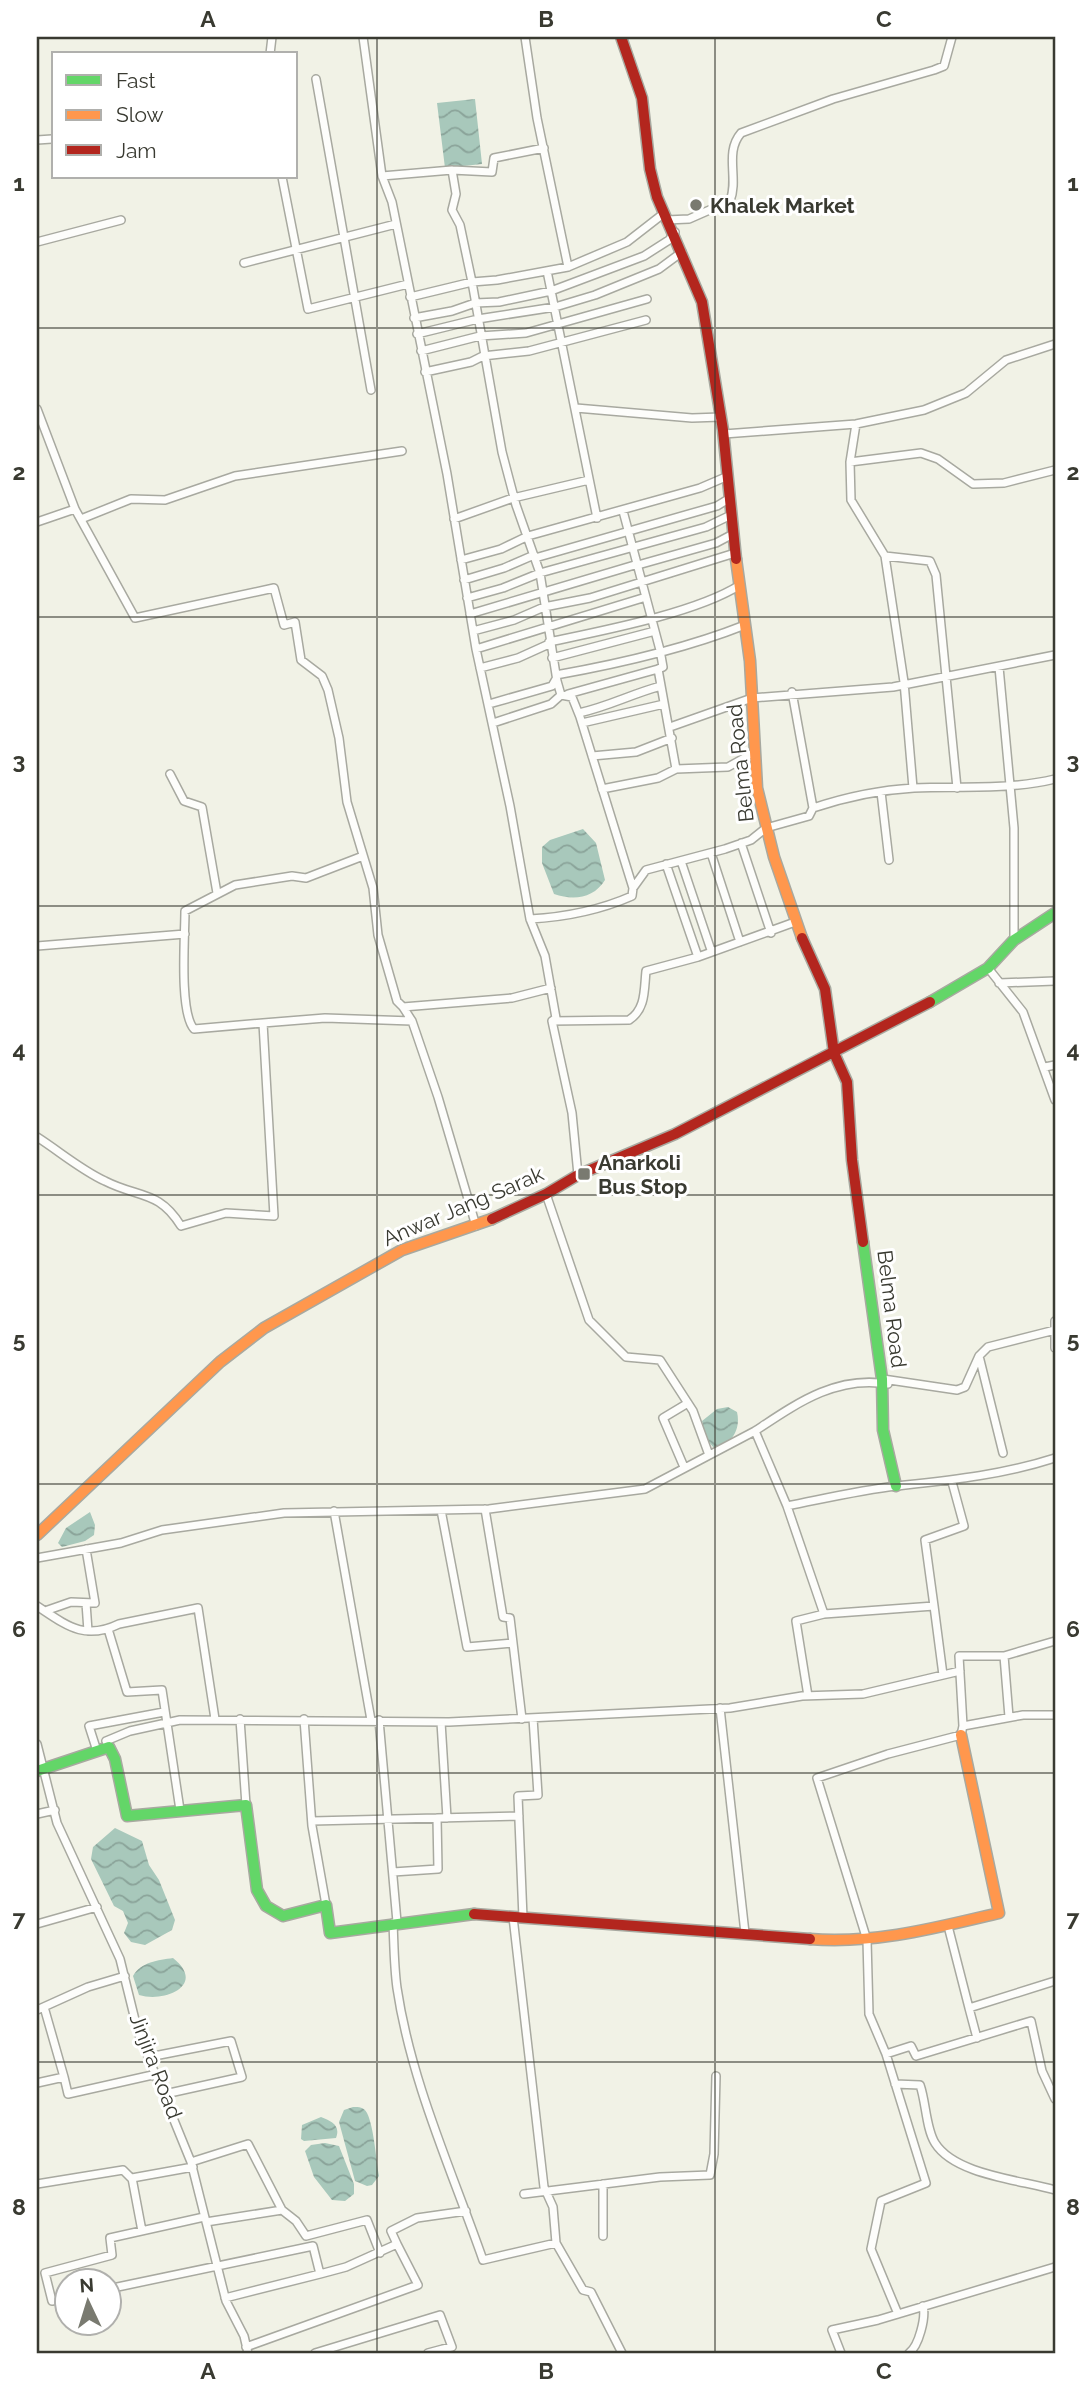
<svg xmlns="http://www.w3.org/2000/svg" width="1092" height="2390" font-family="Raleway,sans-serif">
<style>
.water{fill:url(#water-waves)}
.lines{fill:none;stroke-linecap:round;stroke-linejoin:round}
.street-casing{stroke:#a8a9a0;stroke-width:10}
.fast-casing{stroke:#a8a9a0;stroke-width:13}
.slow-casing{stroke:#a8a9a0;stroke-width:13}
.jam-casing{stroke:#a8a9a0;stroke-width:13}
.street{stroke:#fdfdfb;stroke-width:7}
.fast{stroke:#63d668;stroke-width:10}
.slow{stroke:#ff974d;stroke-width:10}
.jam{stroke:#b3261e;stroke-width:10}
.grid{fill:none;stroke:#393a31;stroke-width:2;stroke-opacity:0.55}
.poi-dot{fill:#797a70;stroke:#fff;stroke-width:2.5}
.labels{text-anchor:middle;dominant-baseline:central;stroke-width:6;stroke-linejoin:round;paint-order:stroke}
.poi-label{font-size:21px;font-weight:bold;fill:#393a31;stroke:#fff;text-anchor:start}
.street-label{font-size:21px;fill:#393a31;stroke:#fff}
.neatline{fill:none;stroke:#393a31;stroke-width:2.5}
.grid-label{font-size:23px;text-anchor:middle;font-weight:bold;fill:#393a31}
</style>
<defs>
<pattern id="water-waves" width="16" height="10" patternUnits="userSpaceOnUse" patternTransform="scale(1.75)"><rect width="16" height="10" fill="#a8c8bb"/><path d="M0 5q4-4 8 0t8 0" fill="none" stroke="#8aa399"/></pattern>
</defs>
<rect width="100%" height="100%" fill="#f1f2e6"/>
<path class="water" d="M 475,99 L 482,164 L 445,168 L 437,103 Z
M 583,829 L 596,843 L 605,880 C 594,898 574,901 554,894 L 542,863 L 542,847 L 550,840 Z
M 728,1407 L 737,1412 C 741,1429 732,1445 714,1448 L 706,1439 L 702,1421 L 717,1409 Z
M 90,1512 L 95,1525 L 94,1535 L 85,1541 L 62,1547 L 58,1543 L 66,1528 Z
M 115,1828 L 142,1841 L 149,1865 L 159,1880 L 175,1920 L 172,1930 L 145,1945 L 131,1942 L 124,1933 L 128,1923 L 123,1911 L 114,1906 L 91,1859 L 93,1847 Z
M 173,1958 C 207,1985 165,2003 139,1995 L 133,1976 C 141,1962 158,1960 173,1958 Z
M 353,2107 C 359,2107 364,2107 367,2113 C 374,2127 376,2160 379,2176 L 372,2185 L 367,2186 L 355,2181 L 339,2122 L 344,2110 Z
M 321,2117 C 331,2121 341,2125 336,2138 L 304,2141 L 301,2139 L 302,2125 Z
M 325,2143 L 339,2146 L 354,2184 L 354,2194 L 345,2201 L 332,2200 L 314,2177 L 305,2151 L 311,2145 Z"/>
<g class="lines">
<g class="street-casing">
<path id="street" d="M 363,37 L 382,176 L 392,202 L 447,474 L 476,649 L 510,806 L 530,919 L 545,956 L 556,1018 L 552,1021 L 572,1113 L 578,1175
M 525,37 L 537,118 L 568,267
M 270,54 L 272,37
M 316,79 L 371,390
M 37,140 L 52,139
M 452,170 L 492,172 L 494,158 L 544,148
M 382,176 L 452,170 L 456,194 L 452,210 L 460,225 L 472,282 L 502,452 L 516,505 L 540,573 L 557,681 L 561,695 L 572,697 L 580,717 L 633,888
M 282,177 L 308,309 L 408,284
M 666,220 L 689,219 L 730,201 C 739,178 724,153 741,133 L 833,99 L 934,70 L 944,66 L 952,37
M 37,242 L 121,220
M 244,263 L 396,224
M 547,271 L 597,518
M 410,297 L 472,282 L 497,280 L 568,267 L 627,242 L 663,214
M 414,318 L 452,311 L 475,303 L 499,302 L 551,291 L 644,256 L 669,240 L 675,232
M 417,334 L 478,319 L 555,307 L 595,295 L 659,269 L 682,252
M 421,351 L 480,336 L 526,333 L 647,299
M 425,372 L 471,362 L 483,356 L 529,351 L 646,320
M 576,408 L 692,418 L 721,417
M 37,409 L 75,509
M 856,424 L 850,462 L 921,453 L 938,459 L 973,484 L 1004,483 L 1055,470
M 724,434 L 856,424 L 924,410 L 966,393 L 1006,360 L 1055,344
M 850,462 L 851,500 L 885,556 L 904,682 L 913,788
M 623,511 L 660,650 L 663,667 L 658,669 L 676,769
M 81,519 L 131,499 L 165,500 L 235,476 L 402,451
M 454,519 L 513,498 L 589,480
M 37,522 L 75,509 L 135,618 L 274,588 L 284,625 L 295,622 L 301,660 L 322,676 L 328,690 L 339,738 L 347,802 L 373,888 L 378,935 L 397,1001 L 403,1007 L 512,998 L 551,988
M 885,556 L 930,561 L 936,575 L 957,788
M 535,558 L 717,506 L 730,498
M 461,560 L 501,549 L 528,536 L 700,488 L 728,476
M 638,565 L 716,543 L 733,534
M 464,580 L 504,568 L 534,555
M 467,598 L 503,588 L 540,573 L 706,527 L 731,515
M 470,614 L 638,564
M 473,631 L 514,620 L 544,607 L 590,598 L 735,553
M 549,642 C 601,631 696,613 740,585
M 476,649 L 646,597
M 552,658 L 655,631
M 999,667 L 1014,828 L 1014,940
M 480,668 L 518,658 L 549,644
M 556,675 C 618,664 687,648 745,625
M 792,692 L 813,808
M 568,694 L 658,669
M 489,704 L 552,686 L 556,679
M 579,713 C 610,706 631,694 661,686
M 493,723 L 551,704 L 561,695
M 582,723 L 664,704
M 670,727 L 752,698 L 893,687 L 1055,655
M 592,756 L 636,752 L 672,738
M 170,774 L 184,801 L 202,807 L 217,893
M 602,789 L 658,778 L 676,769 L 728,767 L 755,752
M 881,792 L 889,860
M 741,843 L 771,933
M 711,853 L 740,942
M 681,861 L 711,950
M 666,864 L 698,957
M 530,919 C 566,917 598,911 632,896 L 633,888 L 646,870 L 725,849 L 751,840 L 766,828 L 809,816 L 813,808 C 846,797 878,790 914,788 C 961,786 1010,790 1055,779
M 37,946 L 185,934
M 988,968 L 1023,1012 L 1055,1100
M 999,983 L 1055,981
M 403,1007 L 412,1021 L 438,1097 L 476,1226
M 552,1021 L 629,1020 C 646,1009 644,990 646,971 L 698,957 L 795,922
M 263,1023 L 194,1029 C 179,1012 185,936 185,911 L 235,885 L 292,876 L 306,878 L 363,856
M 1045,1067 L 1055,1065
M 37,1137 C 59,1151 81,1170 105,1181 C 138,1198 159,1190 181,1226 L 226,1213 L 274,1216 L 263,1023 L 325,1018 L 412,1021
M 546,1194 L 589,1320 L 626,1357 L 660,1360 L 693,1411 L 709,1455
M 1055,1321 L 1055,1348
M 883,1379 L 957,1390 L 965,1387 L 979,1356
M 755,1431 C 796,1404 836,1375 888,1384 L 882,1379
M 1003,1453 L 979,1356 L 988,1347 L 1055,1330
M 684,1467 L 663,1418 L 688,1403
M 787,1506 C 823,1499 860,1490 897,1486 C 952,1480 1002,1475 1055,1458
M 485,1509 L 503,1617 L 510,1618 L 522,1719
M 441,1510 L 467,1647 L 513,1643
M 334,1511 L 371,1720
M 37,1558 L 121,1543 L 162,1530 L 284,1513 L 489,1509 L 645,1489 L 755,1431 L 787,1506 L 824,1614 L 934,1606 L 925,1540 L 964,1526 L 952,1482
M 86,1603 L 88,1631
M 37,1606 C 66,1625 84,1641 119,1624 L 198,1608 L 215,1719
M 934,1606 L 943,1675
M 45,1611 L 71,1602 L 95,1603 L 86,1549
M 108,1629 L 127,1692 L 162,1690 L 180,1810
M 808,1696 L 796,1621 L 824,1614
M 720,1708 L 745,1933
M 1055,1715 L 1023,1715 L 963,1726 L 961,1735 L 888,1754 L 817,1778 L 867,1940 L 869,2014 L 886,2054 L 911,2046 L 916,2056 L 1031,2021 L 1042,2071 L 1055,2099
M 1009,1717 L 1004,1656 L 1055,1641
M 240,1719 L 246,1805
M 304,1719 L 312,1826 L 326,1905
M 379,1720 L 397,1922
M 441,1722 L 447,1818
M 963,1726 L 959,1656 L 1004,1656
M 37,1744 L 57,1823 L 120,1959 L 138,2032 L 191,2162 L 226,2301 L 244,2336 L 248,2353
M 109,1747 L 106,1741 L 130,1731 L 180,1720 L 449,1722 L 730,1708 L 802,1696 L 863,1694 L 960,1671
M 97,1751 L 89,1726 L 164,1712
M 37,1814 L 55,1810
M 312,1821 L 519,1816
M 393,1872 L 438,1869 L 437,1818
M 523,1918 L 518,1796 L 538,1795 L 533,1718
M 393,1923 C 394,1944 394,1966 397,1988 C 411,2082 452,2171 483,2260 L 556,2243 L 553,2207 L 544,2187 L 513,1917
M 37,1924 L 97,1907
M 948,1926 L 969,2008
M 37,2010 L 88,1987 L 125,1976
M 977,2038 L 969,2008 L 1055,1981
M 886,2054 L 926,2183 L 881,2201 L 871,2249 L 898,2314
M 149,2057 L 231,2041 L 242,2077 L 165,2094
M 64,2077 L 68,2094 L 157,2074
M 37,2083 L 64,2077 L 44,2007
M 895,2084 L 920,2085 C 926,2102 926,2129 935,2143 C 955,2175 1021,2180 1055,2190
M 191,2162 L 248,2144 L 282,2210 L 206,2222
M 37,2184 L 123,2170 L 132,2179
M 524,2194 L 660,2177 L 710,2175 L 714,2154 L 716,2076
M 282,2210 L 296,2221 L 306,2236 L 367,2220 L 380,2253
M 142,2231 L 132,2178 L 193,2167
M 603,2236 L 603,2184
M 556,2243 L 583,2290 L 591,2292 L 622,2353
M 108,2289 L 313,2246 L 320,2274 L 346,2267 L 397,2244 L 391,2231 L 417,2218 L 466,2211
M 66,2298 L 52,2301 L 45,2273 L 112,2255 L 110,2238 L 204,2217
M 225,2298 L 320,2274
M 246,2347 L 418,2285 L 397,2244
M 315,2353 L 440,2315 L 452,2347 L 443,2349
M 428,2353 L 443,2349 L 445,2352
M 841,2353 L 832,2330 L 878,2320 L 1055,2267
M 909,2353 C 919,2346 926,2317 923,2306"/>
</g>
<g class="fast-casing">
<path id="fast" d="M 930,1002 L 988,968 L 1014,940 L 1055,913
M 863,1242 L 882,1379 L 883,1430 L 896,1486
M 37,1771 L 109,1747 L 115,1759 L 127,1816 L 246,1805 L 257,1890 L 266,1906 L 283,1916 L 326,1905 L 330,1933 L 474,1914"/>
</g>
<g class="slow-casing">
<path id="slow" d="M 736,559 L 750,661 L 757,788 L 774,857 L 802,938
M 37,1535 L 220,1362 L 264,1328 L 402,1250 L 492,1219
M 810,1939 C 876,1944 935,1928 999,1913 L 961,1735"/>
</g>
<g class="jam-casing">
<path id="jam" d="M 621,37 L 642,98 L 650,169 L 657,197 L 702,302 L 723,430 L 736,559
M 802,938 L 825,989 L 834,1053 L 847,1082 L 852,1160 L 863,1242
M 492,1219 L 546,1194 L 578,1175 L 675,1134 L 930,1002
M 474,1914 L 810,1939"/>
</g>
<use href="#street" class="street"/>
<use href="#fast" class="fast"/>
<use href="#slow" class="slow"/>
<use href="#jam" class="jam"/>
</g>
<path class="grid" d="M 377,37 L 377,2353M 715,37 L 715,2353M 37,328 L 1055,328M 37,617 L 1055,617M 37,906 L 1055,906M 37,1195 L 1055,1195M 37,1484 L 1055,1484M 37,1773 L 1055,1773M 37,2062 L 1055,2062"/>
<g class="poi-dot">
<circle cx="696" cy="205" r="7"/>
<rect x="577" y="1167" width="14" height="14" rx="3.5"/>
</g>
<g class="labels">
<g class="poi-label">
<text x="710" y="205">Khalek Market</text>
<text x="598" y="1162">Anarkoli<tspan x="598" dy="24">Bus Stop</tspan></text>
</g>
<g class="street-label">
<text transform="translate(740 763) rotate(-96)">Belma Road</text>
<text transform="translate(463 1206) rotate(-23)">Anwar Jang Sarak</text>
<text transform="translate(892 1309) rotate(83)">Belma Road</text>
<text transform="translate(156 2066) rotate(69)">Jinjira Road</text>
</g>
</g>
<rect width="1092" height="2390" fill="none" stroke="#ffffff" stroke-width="77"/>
<rect x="52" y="52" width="245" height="126" fill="#ffffff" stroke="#b0b0ad" stroke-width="2"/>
<rect x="66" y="75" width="35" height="10" fill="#63d668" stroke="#b0b0ad" stroke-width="2"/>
<text x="116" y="88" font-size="21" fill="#393a31">Fast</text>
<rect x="66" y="110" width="35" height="10" fill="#ff974d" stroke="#b0b0ad" stroke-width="2"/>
<text x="116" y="122" font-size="21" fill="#393a31">Slow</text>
<rect x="66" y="145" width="35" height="10" fill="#b3261e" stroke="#b0b0ad" stroke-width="2"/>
<text x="116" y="158" font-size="21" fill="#393a31">Jam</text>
<g transform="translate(88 2302) rotate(356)"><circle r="33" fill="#ffffff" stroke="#b0b0ad" stroke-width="2"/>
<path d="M0-5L12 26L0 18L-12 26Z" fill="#797a70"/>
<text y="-10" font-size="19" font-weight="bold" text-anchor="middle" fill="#393a31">N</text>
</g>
<rect x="38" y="38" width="1016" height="2314" class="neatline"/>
<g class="grid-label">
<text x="208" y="27">A</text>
<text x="546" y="27">B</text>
<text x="884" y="27">C</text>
<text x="19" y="191">1</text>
<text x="1073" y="191">1</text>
<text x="19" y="480">2</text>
<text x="1073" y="480">2</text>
<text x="19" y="769">3</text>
<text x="1073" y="769">3</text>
<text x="19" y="1058">4</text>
<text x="1073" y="1058">4</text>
<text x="19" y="1348">5</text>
<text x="1073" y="1348">5</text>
<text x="19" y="1637">6</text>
<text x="1073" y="1637">6</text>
<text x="19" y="1926">7</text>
<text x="1073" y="1926">7</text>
<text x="19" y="2215">8</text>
<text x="1073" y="2215">8</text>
<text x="208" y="2379">A</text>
<text x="546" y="2379">B</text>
<text x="884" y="2379">C</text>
</g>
</svg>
